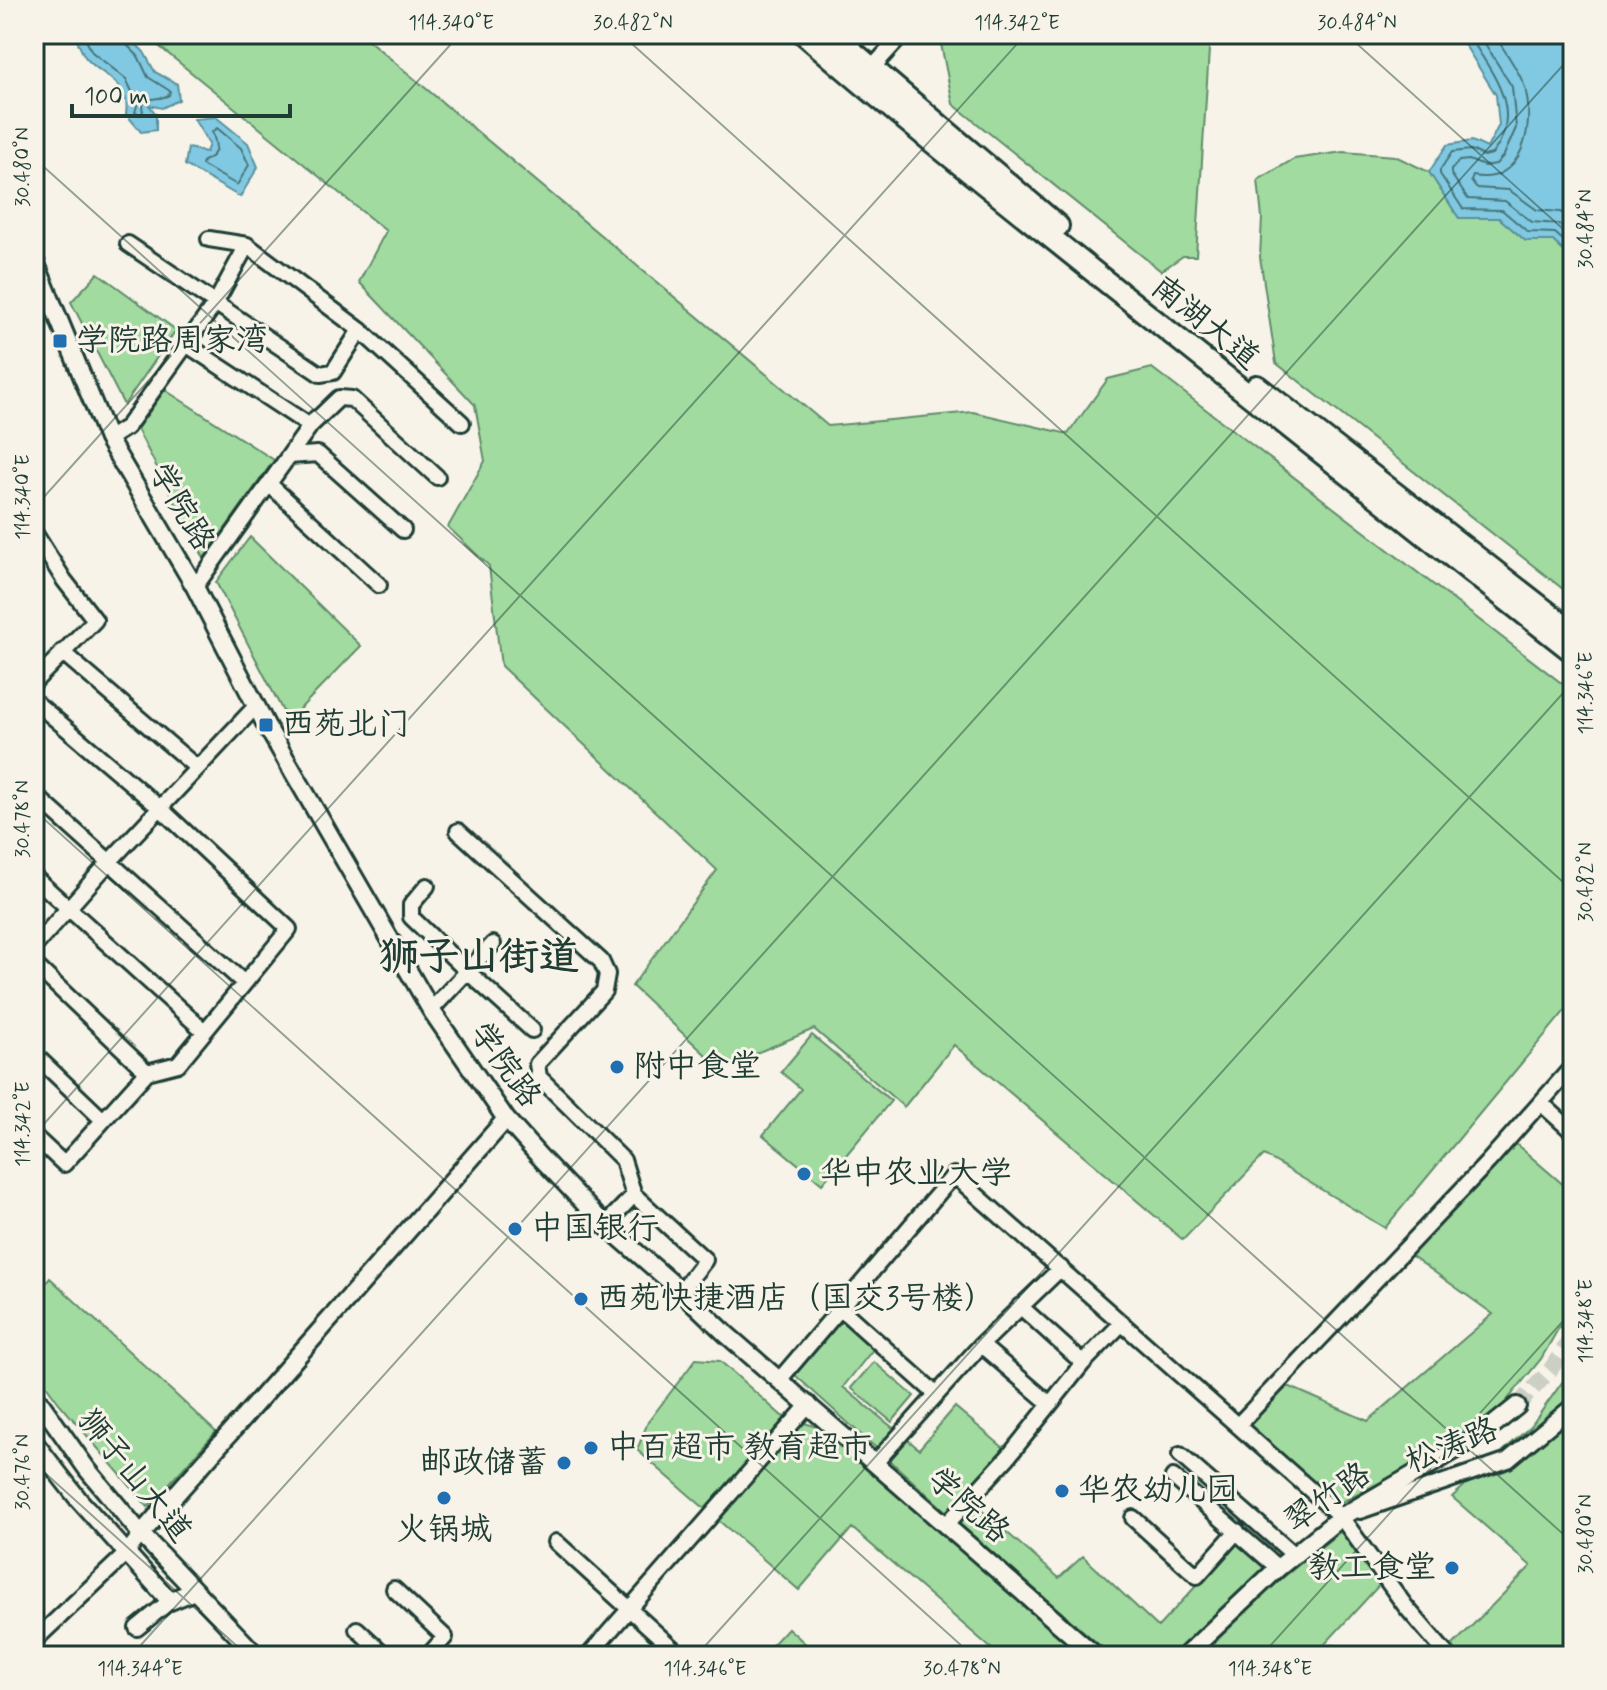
<svg xmlns="http://www.w3.org/2000/svg" width="1607" height="1690" font-family="Mynerve,'LXGW WenKai TC',sans-serif">
<style>
.green{fill:#a2dba0;stroke:#608c6a;stroke-width:2}
.water{fill:#81c9e2;stroke:#5a919c;stroke-width:2}
.lines{fill:none;stroke-linecap:round;stroke-linejoin:round}
.shore{stroke:#46757a;stroke-width:2}
.tertiary-tunnel{stroke:#cccfc4;stroke-width:16;stroke-dasharray:16 8;stroke-linecap:butt}
.minor-casing{stroke:#1f3d34;stroke-width:20}
.tertiary-casing{stroke:#1f3d34;stroke-width:22}
.primary-casing{stroke:#1f3d34;stroke-width:26}
.minor{stroke:#f7f3e8;stroke-width:14}
.tertiary{stroke:#f7f3e8;stroke-width:16}
.primary{stroke:#f7f3e8;stroke-width:20}
.ticks{fill:none;stroke:#1f3d34;stroke-width:2;stroke-opacity:0.45}
.poi-dot{fill:#1f6fb2;stroke:#f7f3e8;stroke-width:3}
.labels{text-anchor:middle;dominant-baseline:central;stroke-width:6;stroke-linejoin:round;paint-order:stroke}
.street-label{font-size:32px;fill:#1f3d34;stroke:#f7f3e8}
.poi-label{font-size:32px;fill:#1f3d34;stroke:#f7f3e8;text-anchor:start}
.district-label{font-size:40px;font-weight:bold;fill:#1f3d34;stroke:#f7f3e8}
.neatline{fill:none;stroke:#1f3d34;stroke-width:3}
.ticks-label{font-size:20px;text-anchor:middle;fill:#1f3d34}
</style>
<rect width="100%" height="100%" fill="#f7f3e8"/>
<filter id="ink" filterUnits="userSpaceOnUse"><feTurbulence type="fractalNoise" baseFrequency=".0125" numOctaves="2"/><feDisplacementMap in="SourceGraphic" scale="16" xChannelSelector="R" yChannelSelector="G"/><feConvolveMatrix kernelMatrix="1 2 1 2 8 2 1 2 1" color-interpolation-filters="sRGB"/></filter>
<g filter="url(#ink)">
<path class="green" d="M 144,34 L 361,34 L 828,426 L 973,412 L 1068,434 L 1108,379 L 1152,368 L 1573,692 L 1573,1001 L 1385,1228 L 1264,1155 L 1183,1240 L 954,1045 L 904,1107 L 814,1029 L 720,1068 L 632,986 L 717,870 L 501,666 L 489,566 L 448,527 L 485,461 L 475,405 L 359,282 L 386,231 Z
M 939,34 L 1210,34 L 1196,256 L 1183,256 L 1161,271 L 953,104 Z
M 1343,152 L 1395,156 L 1429,172 L 1459,218 L 1499,218 L 1526,241 L 1553,241 L 1573,260 L 1569,280 L 1573,287 L 1573,597 L 1276,363 L 1260,257 L 1262,218 L 1258,180 L 1294,159 Z
M 98,273 L 176,330 L 124,405 L 71,302 Z
M 165,390 L 274,460 L 204,558 L 137,429 Z
M 250,537 L 361,646 L 288,721 L 216,582 Z
M 812,1035 L 891,1101 L 822,1184 L 763,1135 L 801,1089 L 781,1072 Z
M 1509,1138 L 1573,1193 L 1573,1303 L 1541,1359 L 1490,1421 L 1439,1453 L 1330,1508 L 1245,1430 L 1288,1386 L 1368,1421 L 1493,1314 L 1405,1251 Z
M 50,1278 L 216,1432 L 148,1507 L 59,1403 L 34,1369 L 34,1297 Z
M 843,1319 L 874,1348 L 843,1387 L 919,1449 L 955,1407 L 1004,1448 L 963,1494 L 1059,1578 L 1083,1556 L 1158,1627 L 1236,1543 L 1264,1568 L 1172,1656 L 1112,1656 L 969,1532 L 795,1375 Z
M 696,1359 L 720,1361 L 782,1416 L 830,1431 L 1083,1650 L 1078,1656 L 1000,1656 L 852,1528 L 799,1590 L 637,1450 L 648,1422 Z
M 874,1362 L 914,1396 L 892,1422 L 851,1388 Z
M 1573,1367 L 1573,1656 L 1463,1656 L 1452,1646 L 1531,1566 L 1452,1497 L 1531,1426 Z
M 1341,1531 L 1383,1581 L 1314,1656 L 1200,1656 L 1280,1580 Z
M 788,1628 L 819,1656 L 762,1656 Z"/>
<path class="water" d="M 74,34 L 126,34 L 144,52 L 155,72 L 177,84 L 179,100 L 162,108 L 149,105 L 156,114 L 156,130 L 141,132 L 126,114 C 131,81 103,78 86,58 C 81,52 78,41 74,34 Z
M 1458,34 L 1573,34 L 1573,260 L 1553,241 L 1526,241 L 1499,218 L 1459,218 L 1429,172 L 1447,145 L 1472,141 L 1487,148 L 1499,125 L 1496,95 Z
M 216,117 L 248,143 L 258,167 L 240,197 L 185,165 L 188,148 L 206,152 L 209,144 L 194,119 Z"/>
<g class="lines">
<path class="shore" d="M 83,34 L 92,52 L 126,79 L 136,100 L 137,106 L 135,112 L 140,115 L 143,112 L 142,106 C 149,95 158,101 169,95 L 170,91 L 148,77 L 138,56 L 123,41 L 121,34
M 1468,34 C 1491,72 1526,111 1492,154 L 1484,156 L 1471,150 L 1452,152 L 1440,170 L 1440,174 L 1463,209 L 1502,210 L 1528,232 L 1555,233 L 1573,249
M 1479,34 L 1512,87 L 1516,128 L 1504,155 L 1496,164 L 1484,166 L 1469,160 L 1459,161 L 1451,170 L 1451,174 L 1468,199 L 1505,201 L 1532,222 L 1558,224 L 1573,235
M 1494,34 C 1503,49 1520,71 1525,88 C 1535,125 1523,186 1473,176 L 1471,181 L 1476,188 L 1509,190 L 1537,210 L 1560,212 L 1573,219
M 217,128 L 241,148 L 249,165 L 237,185 L 202,165 L 203,161 C 220,155 217,145 212,132 Z"/>
<path class="tertiary-tunnel" d="M 1517,1406 L 1551,1369 L 1573,1335"/>
<g class="minor-casing">
<path id="minor" d="M 871,69 L 903,34
M 209,239 L 247,245 L 360,330 L 462,423
M 128,244 L 320,374 L 333,372 L 360,330
M 186,344 L 310,426 L 339,398 L 352,399 L 437,477
M 108,439 L 127,427 L 215,304 L 247,245
M 289,456 L 318,454 L 403,530
M 269,484 L 379,585
M 34,532 L 64,580 L 95,620 L 34,682
M 195,587 L 316,418
M 62,652 L 196,767
M 34,701 L 160,808 L 289,929 L 178,1064 L 147,1072 L 64,1164 L 34,1136
M 34,794 L 244,983
M 458,831 L 601,961 L 607,974 L 604,991 L 537,1064 L 539,1077 L 623,1160 L 634,1195
M 34,877 L 204,1031
M 427,886 L 411,905 L 411,917 L 467,971 L 532,1030
M 34,947 L 110,861 L 256,706
M 34,964 L 147,1072
M 431,1010 L 493,944
M 34,1054 L 103,1120
M 1541,1103 L 1573,1132
M 605,1225 L 634,1195 L 705,1260 L 681,1291
M 1020,1306 L 1083,1363
M 840,1308 L 936,1394
M 981,1345 L 1049,1403
M 780,1379 L 954,1175 L 1341,1517 L 1406,1607 L 1448,1656
M 1238,1425 L 1488,1162 L 1573,1066
M 1180,1455 L 1294,1555
M 875,1463 L 981,1345 L 1061,1268
M 1173,1477 L 1278,1568
M 1360,1511 L 1508,1460 L 1573,1406
M 1133,1518 L 1197,1576 L 1237,1531
M 946,1525 L 1008,1457 L 1083,1363 L 1122,1323
M 556,1542 L 681,1656
M 394,1589 L 445,1637 L 428,1656
M 137,1628 L 170,1601
M 357,1629 L 386,1656
M 34,1641 L 126,1554 L 141,1534
M 588,1656 L 809,1404
M 1330,1656 L 1332,1654 L 1334,1656"/>
</g>
<g class="tertiary-casing">
<path id="tertiary" d="M 34,259 L 108,439 L 195,587 L 266,725 L 431,1010 L 506,1119 L 540,1157 L 605,1225 L 681,1291 L 726,1334 L 1096,1656
M 34,1394 L 87,1469 L 141,1534 L 257,1656
M 34,1442 L 79,1500 L 170,1601 L 194,1591
M 141,1534 L 506,1119
M 1185,1656 L 1278,1568 L 1341,1517 L 1481,1435 L 1517,1406"/>
</g>
<g class="primary-casing">
<path id="primary" d="M 804,34 C 897,115 993,191 1089,268 C 1250,397 1411,525 1573,652
M 832,34 L 1058,226
M 1257,386 L 1573,632"/>
</g>
<use href="#minor" class="minor"/>
<use href="#tertiary" class="tertiary"/>
<use href="#primary" class="primary"/>
</g>
</g>
<path class="ticks" d="M 621,34 L 1573,891M 1346,34 L 1573,238M 34,158 L 1573,1543M 34,508 L 460,34M 34,810 L 973,1656M 34,1135 L 1026,34M 34,1463 L 248,1656M 131,1656 L 1573,54M 696,1656 L 1573,682M 1261,1656 L 1573,1310"/>
<g class="poi-dot">
<rect x="52" y="333" width="16" height="16" rx="4"/>
<rect x="258" y="717" width="16" height="16" rx="4"/>
<circle cx="617" cy="1067" r="8"/>
<circle cx="804" cy="1174" r="8"/>
<circle cx="515" cy="1229" r="8"/>
<circle cx="581" cy="1299" r="8"/>
<circle cx="591" cy="1448" r="8"/>
<circle cx="564" cy="1463" r="8"/>
<circle cx="1062" cy="1491" r="8"/>
<circle cx="444" cy="1498" r="8"/>
<circle cx="1452" cy="1568" r="8"/>
</g>
<g class="labels">
<g class="street-label">
<text transform="translate(1205 323) rotate(39)">南湖大道</text>
<text transform="translate(181 507) rotate(59)">学院路</text>
<text transform="translate(505 1065) rotate(54)">学院路</text>
<text transform="translate(1452 1446) rotate(-22)">松涛路</text>
<text transform="translate(134 1476) rotate(51)">狮子山大道</text>
<text transform="translate(1328 1498) rotate(-35)">翠竹路</text>
<text transform="translate(968 1506) rotate(41)">学院路</text>
</g>
<g class="poi-label">
<text x="76" y="341">学院路周家湾</text>
<text x="282" y="725">西苑北门</text>
<text x="633" y="1067">附中食堂</text>
<text x="820" y="1174">华中农业大学</text>
<text x="531" y="1229">中国银行</text>
<text x="597" y="1299">西苑快捷酒店（国交3号楼）</text>
<text x="607" y="1448">中百超市 教育超市</text>
<text x="548" y="1463" text-anchor="end">邮政储蓄</text>
<text x="1078" y="1491">华农幼儿园</text>
<text x="444" y="1530" text-anchor="middle">火锅城</text>
<text x="1436" y="1568" text-anchor="end">教工食堂</text>
</g>
<g class="district-label">
<text x="479" y="958">狮子山街道</text>
</g>
</g>
<rect width="1607" height="1690" fill="none" stroke="#f7f3e8" stroke-width="88"/>
<path d="M72 104v12h218v-12" fill="none" stroke="#1f3d34" stroke-width="4"/>
<text x="84" y="104" font-size="24" fill="#1f3d34" stroke="#f7f3e8" stroke-width="6" paint-order="stroke">100 m</text>
<rect x="44" y="44" width="1519" height="1602" class="neatline"/>
<g class="ticks-label">
<text x="451" y="29">114.340°E</text>
<text x="633" y="29">30.482°N</text>
<text x="1017" y="29">114.342°E</text>
<text x="1357" y="29">30.484°N</text>
<text transform="translate(22 167) rotate(-90)" y="7">30.480°N</text>
<text transform="translate(1585 229) rotate(-90)" y="7">30.484°N</text>
<text transform="translate(22 497) rotate(-90)" y="7">114.340°E</text>
<text transform="translate(1585 693) rotate(-90)" y="7">114.346°E</text>
<text transform="translate(22 819) rotate(-90)" y="7">30.478°N</text>
<text transform="translate(1585 882) rotate(-90)" y="7">30.482°N</text>
<text transform="translate(22 1124) rotate(-90)" y="7">114.342°E</text>
<text transform="translate(1585 1321) rotate(-90)" y="7">114.348°E</text>
<text transform="translate(22 1472) rotate(-90)" y="7">30.476°N</text>
<text transform="translate(1585 1534) rotate(-90)" y="7">30.480°N</text>
<text x="140" y="1675">114.344°E</text>
<text x="705" y="1675">114.346°E</text>
<text x="962" y="1675">30.478°N</text>
<text x="1270" y="1675">114.348°E</text>
</g>
</svg>
